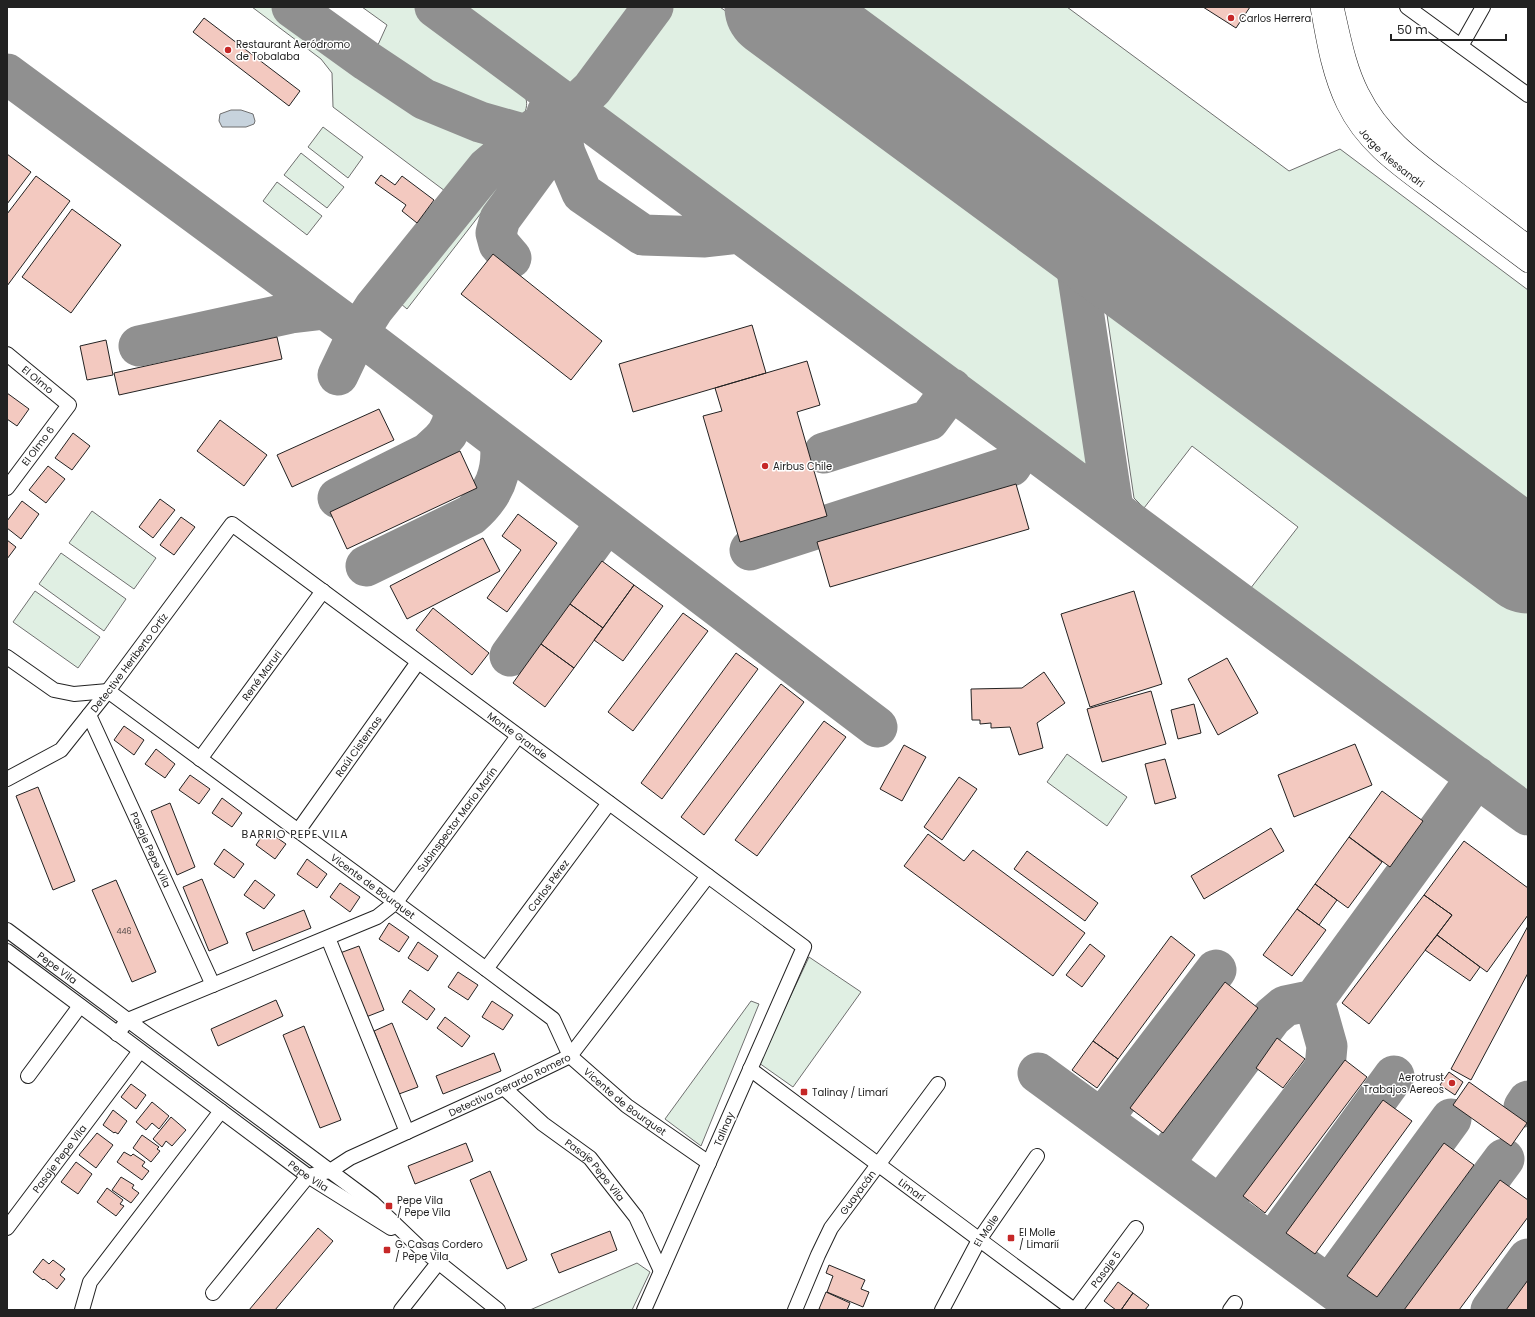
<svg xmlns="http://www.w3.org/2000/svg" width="1535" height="1317" font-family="Poppins,sans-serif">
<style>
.green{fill:#e0efe3;stroke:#6f6f6f}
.water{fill:#c7d3dd;stroke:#6f6f6f}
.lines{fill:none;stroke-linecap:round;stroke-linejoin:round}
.taxiway{stroke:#909090;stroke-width:41}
.runway{stroke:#909090;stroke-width:103}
.building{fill:#f3c9c0;stroke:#222}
.minor-casing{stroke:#222;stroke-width:16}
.secondary-casing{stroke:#222;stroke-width:20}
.minor{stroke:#fff;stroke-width:14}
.secondary{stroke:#fff;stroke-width:19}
.poi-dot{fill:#c62828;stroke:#fff;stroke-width:1.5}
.labels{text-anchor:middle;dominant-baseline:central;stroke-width:3;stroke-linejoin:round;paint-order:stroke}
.number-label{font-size:8px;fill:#564c4a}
.poi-label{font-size:10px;fill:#222;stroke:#fff;text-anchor:start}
.street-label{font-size:10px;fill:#222;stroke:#fff}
.neighbourhood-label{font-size:11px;letter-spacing:1px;fill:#222;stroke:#fff}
</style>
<rect width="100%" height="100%" fill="#fff"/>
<path class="green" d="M 252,7 L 275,7 L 345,61 L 425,107 L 504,139 L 449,194 L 333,107 L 332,73 L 321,59 Z
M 362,7 L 421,7 L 516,79 C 525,95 532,102 521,120 L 483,115 L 421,88 L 372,58 L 387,25 Z
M 457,7 L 634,7 L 572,89 L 559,91 L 498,37 Z
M 672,7 L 720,7 L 891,131 L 1048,242 L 1070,283 L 1099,456 L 1096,465 L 1086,470 L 735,208 L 593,111 Z
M 850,7 L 1067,7 L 1289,171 L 1340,149 L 1528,290 L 1528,509 Z
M 323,127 L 363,157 L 348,178 L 308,147 Z
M 301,153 L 344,187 L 327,208 L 284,175 Z
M 522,160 L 407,309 L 400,303 L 501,169 Z
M 277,182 L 322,216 L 307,235 L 263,201 Z
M 1114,290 L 1528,596 L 1528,795 L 1250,589 L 1298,527 L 1192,446 L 1144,508 L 1134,498 L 1105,301 L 1110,292 Z
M 92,511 L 156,558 L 134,589 L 69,543 Z
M 61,553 L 126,599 L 104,631 L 39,584 Z
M 35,591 L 100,637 L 78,668 L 13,622 Z
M 1067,754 L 1127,797 L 1107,826 L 1047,782 Z
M 809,957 L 861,992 L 793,1087 L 759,1063 Z
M 751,1001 L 759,1004 L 701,1146 L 665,1119 Z
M 637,1263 L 650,1272 L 632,1310 L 530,1310 Z"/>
<path class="water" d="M 231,110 L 241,110 L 253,114 L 255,121 L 254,124 L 246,127 L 222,127 L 219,121 L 220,114 Z"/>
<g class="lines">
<path class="taxiway" d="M 292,7 L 367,61 L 424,99 L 480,122 L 526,135
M 435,7 L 1238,602 L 1528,815
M 7,74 L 358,333 L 877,727
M 551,93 L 565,153 L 582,193 L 643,235 L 705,237 L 740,233
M 1070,224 L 1113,508
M 511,258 L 499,244 L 496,233 L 500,219 L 547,155 L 550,136 L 547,113
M 139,346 L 291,313 L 325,309
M 338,375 L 358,333 L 374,308 L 487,168 L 526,135 L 556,114 L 572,108 L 592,89 L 653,7
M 824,453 L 929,420 L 952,389
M 338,498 L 428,453 L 441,441 L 447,434 L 451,426 L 457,408
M 750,550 L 1011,466 L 1025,444
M 366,566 L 471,515 C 494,495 504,471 500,441
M 510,656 L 607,522
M 1038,1073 L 1362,1310
M 1524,1107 L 1528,1101
M 1102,1119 L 1216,970
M 1163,1164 L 1272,1017 L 1285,1006 L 1314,1000 L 1477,777
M 1220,1206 L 1325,1068 L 1327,1046 L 1314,1000
M 1272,1244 L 1394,1076
M 1329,1286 L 1451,1119
M 1392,1310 L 1504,1159
M 1491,1310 L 1528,1259"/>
<path class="runway" d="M 776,7 L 1528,562"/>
</g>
<path class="building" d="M 1203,7 L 1250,7 L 1236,28 Z
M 204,18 L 300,91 L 289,106 L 193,32 Z
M 7,154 L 31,172 L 7,204 Z
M 381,175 L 395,185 L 402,176 L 434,200 L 417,223 L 402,211 L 406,205 L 375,183 Z
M 36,176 L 70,201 L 7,286 L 7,214 Z
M 72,209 L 121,245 L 71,313 L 22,277 Z
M 493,254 L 602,341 L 571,380 L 461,294 Z
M 752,325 L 766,373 L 633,412 L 619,364 Z
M 277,337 L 282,359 L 119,395 L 114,373 Z
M 106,340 L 113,375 L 87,380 L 80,346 Z
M 807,361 L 820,405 L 797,412 L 827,516 L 740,542 L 703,416 L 722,411 L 715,388 Z
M 7,393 L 29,409 L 17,426 L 7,419 Z
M 379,409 L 394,440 L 292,487 L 277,455 Z
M 220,420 L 267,455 L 244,486 L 197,451 Z
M 73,433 L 90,446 L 72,470 L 55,458 Z
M 460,451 L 477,488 L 347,549 L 330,512 Z
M 48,466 L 65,479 L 46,503 L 29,490 Z
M 1016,484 L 1029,529 L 830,587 L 817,542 Z
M 160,499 L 175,510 L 153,538 L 139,527 Z
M 22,501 L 39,514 L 21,539 L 7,528 L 7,521 Z
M 518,514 L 557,543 L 507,612 L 487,598 L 521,550 L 502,536 Z
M 181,517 L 195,527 L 174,555 L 160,545 Z
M 483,538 L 500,571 L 407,619 L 390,586 Z
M 7,540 L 16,547 L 7,559 Z
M 602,561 L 634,585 L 603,628 L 570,604 Z
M 634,585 L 663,606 L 623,661 L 594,640 Z
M 1134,591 L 1162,684 L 1090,707 L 1061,614 Z
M 570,604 L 603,628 L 574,668 L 541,644 Z
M 433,608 L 489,653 L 472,675 L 416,630 Z
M 683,613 L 708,631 L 633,731 L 608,712 Z
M 541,644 L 574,668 L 545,707 L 513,683 Z
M 736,653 L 758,669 L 662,799 L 641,783 Z
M 1227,658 L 1258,713 L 1218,735 L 1188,679 Z
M 1044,672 L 1065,703 L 1037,723 L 1043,748 L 1019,755 L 1010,727 L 991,728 L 991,723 L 980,724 L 980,720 L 972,720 L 971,689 L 1022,688 Z
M 781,684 L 804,702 L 704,835 L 681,817 Z
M 1151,691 L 1166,744 L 1102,762 L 1087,709 Z
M 1194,704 L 1201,733 L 1178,739 L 1171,710 Z
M 824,721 L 846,737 L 757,856 L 735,840 Z
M 124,726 L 144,740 L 134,755 L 114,740 Z
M 1355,744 L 1372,785 L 1294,817 L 1278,775 Z
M 904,745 L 926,757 L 902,801 L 880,789 Z
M 156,749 L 175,764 L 165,778 L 145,764 Z
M 1165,759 L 1176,798 L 1155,804 L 1145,764 Z
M 190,775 L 210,789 L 199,804 L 179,790 Z
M 959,777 L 977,789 L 942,840 L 924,827 Z
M 38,787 L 75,881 L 53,890 L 16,796 Z
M 1382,791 L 1423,821 L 1390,867 L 1349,837 Z
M 222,798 L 242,813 L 232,827 L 212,813 Z
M 170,803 L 195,867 L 177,875 L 151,811 Z
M 1271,828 L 1284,851 L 1204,899 L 1191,876 Z
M 266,830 L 286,844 L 275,859 L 256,845 Z
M 928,834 L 964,861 L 973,850 L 1085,933 L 1053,976 L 904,866 Z
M 1349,837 L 1382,862 L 1348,908 L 1315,884 Z
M 1464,841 L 1528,888 L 1528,915 L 1487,972 L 1437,935 L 1452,915 L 1424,895 Z
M 224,849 L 244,864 L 234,878 L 214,864 Z
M 1027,851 L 1098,903 L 1085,921 L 1014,869 Z
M 307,859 L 327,874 L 317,888 L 297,874 Z
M 202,879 L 228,943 L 209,951 L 183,887 Z
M 116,880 L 156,972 L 132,982 L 92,890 Z
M 255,880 L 275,895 L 264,909 L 244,895 Z
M 340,883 L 360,897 L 350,912 L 330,897 Z
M 1315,884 L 1337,900 L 1319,925 L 1297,909 Z
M 1424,895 L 1452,915 L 1369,1024 L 1342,1003 Z
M 1297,909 L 1326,930 L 1292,976 L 1263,955 Z
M 304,910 L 311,928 L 253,951 L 246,933 Z
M 389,923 L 409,937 L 399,952 L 379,939 Z
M 1528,926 L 1528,973 L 1471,1080 L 1451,1069 Z
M 1437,935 L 1480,967 L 1470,981 L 1425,950 Z
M 1171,936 L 1195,955 L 1118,1059 L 1093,1041 Z
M 418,942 L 438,956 L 428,971 L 408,958 Z
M 1090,944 L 1105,956 L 1082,987 L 1066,975 Z
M 359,946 L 384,1010 L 366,1017 L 340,953 Z
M 458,972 L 478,985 L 468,1000 L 448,987 Z
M 1225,982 L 1258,1008 L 1163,1133 L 1130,1108 Z
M 410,990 L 435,1009 L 427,1020 L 402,1002 Z
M 276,1000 L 283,1016 L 218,1046 L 211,1029 Z
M 492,1001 L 513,1015 L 503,1030 L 482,1017 Z
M 445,1017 L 470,1036 L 462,1047 L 437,1028 Z
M 392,1023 L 418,1087 L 399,1094 L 374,1031 Z
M 304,1026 L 341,1120 L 320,1128 L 283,1035 Z
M 1277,1038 L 1305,1059 L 1283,1088 L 1256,1068 Z
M 1093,1041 L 1118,1059 L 1097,1088 L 1072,1070 Z
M 494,1053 L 501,1071 L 443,1094 L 436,1076 Z
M 1345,1060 L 1367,1077 L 1265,1213 L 1243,1196 Z
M 1449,1072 L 1463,1082 L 1455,1095 L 1440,1085 Z
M 1469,1082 L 1527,1123 L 1511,1146 L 1453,1105 Z
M 131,1084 L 146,1095 L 136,1109 L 121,1097 Z
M 1383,1100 L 1412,1121 L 1315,1254 L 1286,1233 Z
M 152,1102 L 169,1116 L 159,1129 L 152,1123 L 146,1130 L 136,1122 Z
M 113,1110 L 127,1121 L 118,1134 L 115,1132 L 114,1133 L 103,1125 Z
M 171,1117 L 186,1130 L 172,1146 L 166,1141 L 162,1147 L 153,1139 Z
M 97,1133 L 113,1145 L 96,1168 L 79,1155 Z
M 142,1135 L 159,1147 L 157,1149 L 160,1151 L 151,1162 L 133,1148 Z
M 466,1143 L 473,1161 L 415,1184 L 408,1166 Z
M 1444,1143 L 1474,1165 L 1377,1297 L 1347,1276 Z
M 124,1152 L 131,1156 L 133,1154 L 145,1162 L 142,1166 L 149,1171 L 142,1180 L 117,1162 Z
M 76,1162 L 92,1174 L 78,1194 L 61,1182 Z
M 490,1171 L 527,1260 L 507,1269 L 470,1180 Z
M 121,1177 L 134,1185 L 132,1188 L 139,1193 L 131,1203 L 112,1190 Z
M 1500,1180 L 1528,1200 L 1528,1217 L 1459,1310 L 1404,1310 Z
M 107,1188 L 123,1200 L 120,1204 L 124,1206 L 116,1216 L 97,1202 Z
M 318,1228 L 333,1241 L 275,1310 L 249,1310 Z
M 610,1231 L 617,1250 L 559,1273 L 551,1254 Z
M 43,1259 L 49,1264 L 53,1260 L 65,1269 L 60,1275 L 65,1279 L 57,1289 L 44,1279 L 43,1280 L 33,1272 Z
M 829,1265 L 865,1280 L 861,1289 L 869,1292 L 863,1307 L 827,1292 L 833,1276 L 826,1273 Z
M 1528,1280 L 1528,1310 L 1506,1310 Z
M 1118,1282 L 1133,1293 L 1121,1310 L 1116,1310 L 1104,1301 Z
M 826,1292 L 850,1303 L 847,1310 L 823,1310 L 819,1309 Z
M 1133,1293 L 1149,1305 L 1145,1310 L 1121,1310 Z"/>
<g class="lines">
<g class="minor-casing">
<g id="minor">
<path d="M 1407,7 L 1528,95"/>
<path d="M 1461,46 L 1483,7"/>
<path id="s1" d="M 7,354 L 69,405 L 7,488"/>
<path id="s2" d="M 7,657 L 54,690 L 74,694 L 108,691 L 486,969 L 553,1019 L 570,1056 L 627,1106 L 709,1163"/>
<path id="s3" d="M 89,715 L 213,985"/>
<path id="s4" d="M 200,759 L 323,591"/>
<path id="s5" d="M 7,779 L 61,750 L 108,691 L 232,524 L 804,947 L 644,1310"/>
<path id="s6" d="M 298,831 L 418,662"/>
<path id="s7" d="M 7,930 L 373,1203 L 418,1246 L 498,1310"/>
<path d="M 328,938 L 407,1132"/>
<path id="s8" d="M 7,951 L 308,1176 L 391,1228"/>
<path id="s9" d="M 486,969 L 609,803"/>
<path id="s10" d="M 117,1034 L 128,1020 L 377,917 L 396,902 L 518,736"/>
<path id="s11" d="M 750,1069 L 1074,1310"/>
<path d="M 28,1076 L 80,1006"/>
<path id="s12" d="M 504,1088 L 543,1124 L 590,1158 L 636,1217 L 661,1271"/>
<path id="s13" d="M 308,1176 L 330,1171 L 350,1158 L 504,1088 L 570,1056 L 708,876"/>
<path id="s14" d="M 7,1228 L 140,1051"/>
<path d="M 213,1293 L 308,1176"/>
<path d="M 82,1310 L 90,1282 L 221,1111"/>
<path d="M 401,1310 L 438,1263"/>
<path id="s15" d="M 795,1310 L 818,1255 L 831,1228 L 938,1084"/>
<path id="s16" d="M 942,1310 L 979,1240 L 1037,1156"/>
<path id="s17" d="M 1075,1310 L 1136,1228"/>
<path d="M 1230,1310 L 1235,1303"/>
</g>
</g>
<g class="secondary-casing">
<g id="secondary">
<path id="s18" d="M 1320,7 C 1326,40 1331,73 1346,104 C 1366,146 1404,170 1440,197 C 1469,219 1499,241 1528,263"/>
<path d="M 1334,7 C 1341,37 1346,67 1360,94 C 1380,135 1415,160 1450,186 C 1476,206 1502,225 1528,245"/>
</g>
</g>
<use href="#minor" class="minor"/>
<use href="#secondary" class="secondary"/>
</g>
<g class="poi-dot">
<circle cx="1231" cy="18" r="4"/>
<circle cx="228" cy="50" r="4"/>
<circle cx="765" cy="466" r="4"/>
<circle cx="1452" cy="1083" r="4"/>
<rect x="800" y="1088" width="8" height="8" rx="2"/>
<rect x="385" y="1202" width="8" height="8" rx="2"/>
<rect x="1007" y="1234" width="8" height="8" rx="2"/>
<rect x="383" y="1246" width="8" height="8" rx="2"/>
</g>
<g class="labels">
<g class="number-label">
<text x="124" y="931">446</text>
</g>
<g class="poi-label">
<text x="1239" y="18">Carlos Herrera</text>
<text x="236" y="44">Restaurant Aeródromo<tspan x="236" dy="12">de Tobalaba</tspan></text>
<text x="773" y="466">Airbus Chile</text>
<text x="1444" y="1077" text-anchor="end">Aerotrust<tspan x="1444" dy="12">Trabajos Aereos</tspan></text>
<text x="812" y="1092">Talinay / Limarí</text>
<text x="397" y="1200">Pepe Vila<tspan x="397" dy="12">/ Pepe Vila</tspan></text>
<text x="1019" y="1232">El Molle<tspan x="1019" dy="12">/ Limarií</tspan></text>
<text x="395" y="1244">G. Casas Cordero<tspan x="395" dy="12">/ Pepe Vila</tspan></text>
</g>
<g class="street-label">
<text stroke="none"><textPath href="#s18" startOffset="172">Jorge Alessandri</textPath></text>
<text stroke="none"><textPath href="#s1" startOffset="40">El Olmo</textPath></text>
<text transform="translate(38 446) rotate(-53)">El Olmo 6</text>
<text stroke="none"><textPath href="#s5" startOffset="172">Detective Heriberto Ortíz</textPath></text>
<text stroke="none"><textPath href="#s4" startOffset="104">René Maruri</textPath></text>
<text stroke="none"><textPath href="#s5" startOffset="700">Monte Grande</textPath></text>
<text stroke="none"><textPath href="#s6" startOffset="104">Raúl Cisternas</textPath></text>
<text stroke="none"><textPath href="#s10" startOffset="414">Subinspector Mario Marín</textPath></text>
<text stroke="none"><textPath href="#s3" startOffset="148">Pasaje Pepe Vila</textPath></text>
<text stroke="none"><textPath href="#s2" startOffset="441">Vicente de Bourquet</textPath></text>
<text stroke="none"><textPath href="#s9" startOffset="104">Carlos Pérez</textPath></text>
<text stroke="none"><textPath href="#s7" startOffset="63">Pepe Vila</textPath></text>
<text stroke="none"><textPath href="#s13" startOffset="222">Detectiva Gerardo Romero</textPath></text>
<text stroke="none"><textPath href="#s2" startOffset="777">Vicente de Bourquet</textPath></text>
<text transform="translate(724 1129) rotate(-67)">Talinay</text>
<text stroke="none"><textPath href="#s14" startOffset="87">Pasaje Pepe Vila</textPath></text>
<text stroke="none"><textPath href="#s12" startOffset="123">Pasaje Pepe Vila</textPath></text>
<text stroke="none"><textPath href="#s8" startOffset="376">Pepe Vila</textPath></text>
<text stroke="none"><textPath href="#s11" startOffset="202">Limarí</textPath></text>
<text stroke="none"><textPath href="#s15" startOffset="134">Guayacán</textPath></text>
<text stroke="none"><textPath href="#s16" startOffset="91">El Molle</textPath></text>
<text stroke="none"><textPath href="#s17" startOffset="51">Pasaje 5</textPath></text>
</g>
<g class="neighbourhood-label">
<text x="295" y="834">BARRIO PEPE VILA</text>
</g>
</g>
<rect width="1535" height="1317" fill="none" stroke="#222222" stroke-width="16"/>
<path d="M1391 34v6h115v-6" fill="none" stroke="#222222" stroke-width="2"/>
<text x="1397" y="34" font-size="12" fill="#222222" stroke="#ffffff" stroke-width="3" paint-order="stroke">50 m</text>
</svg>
